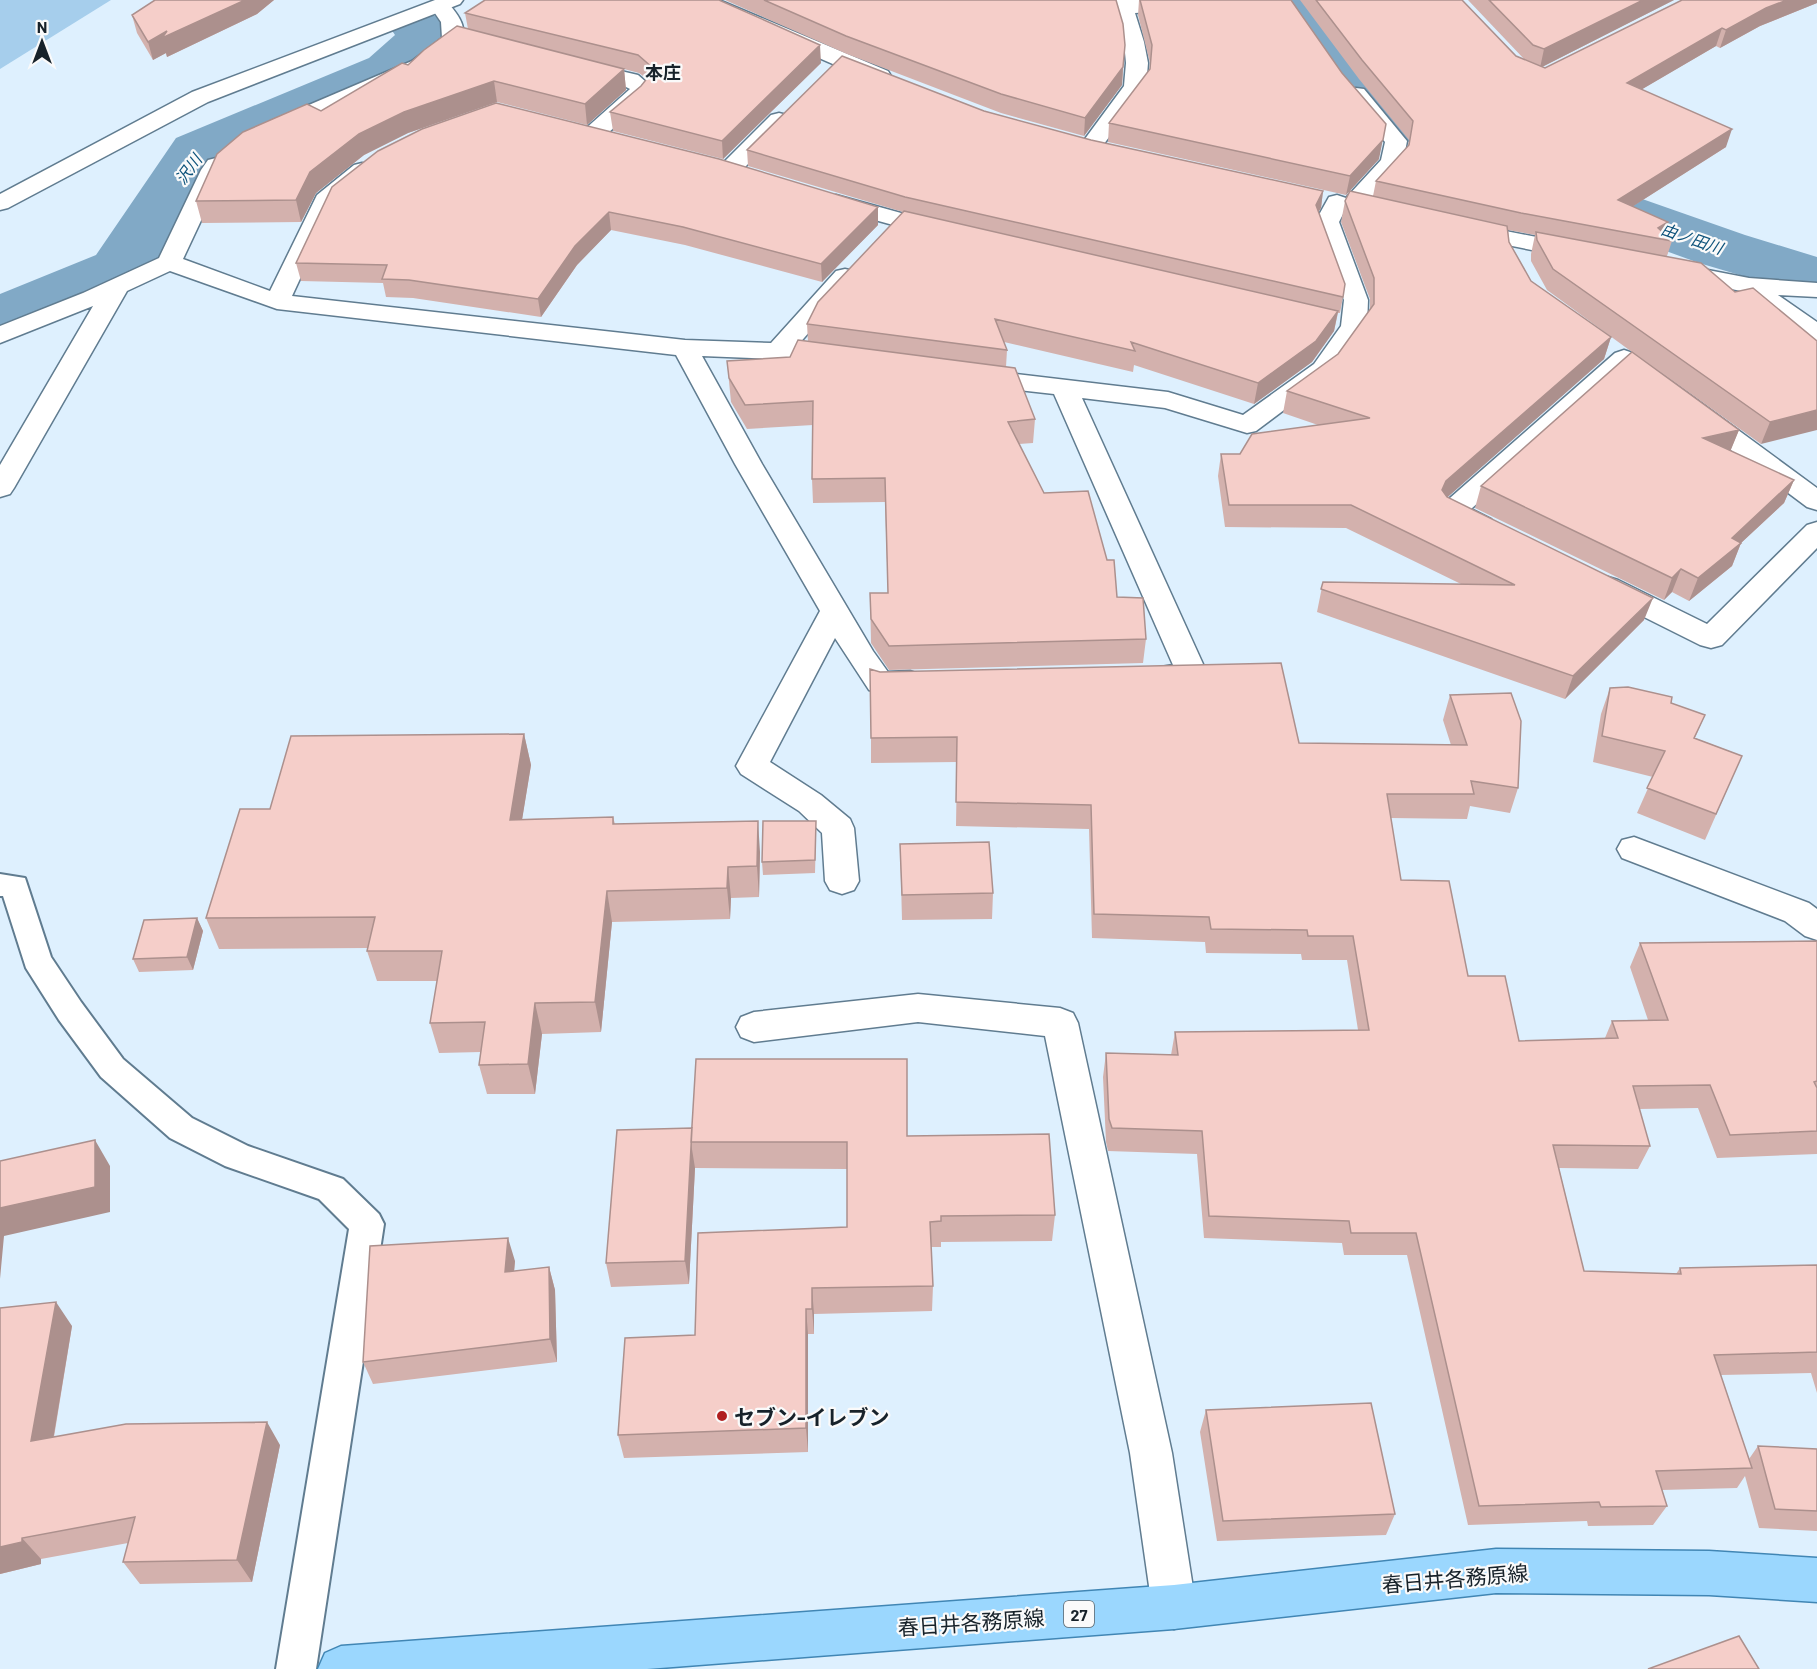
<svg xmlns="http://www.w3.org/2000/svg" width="1817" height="1669" font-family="Barlow,'Noto Sans JP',sans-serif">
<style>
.green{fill:#a6ceec}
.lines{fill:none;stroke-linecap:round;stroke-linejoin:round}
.river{fill:#81a9c6;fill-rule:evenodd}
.lane-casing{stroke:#607c90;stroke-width:4}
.street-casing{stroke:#607c90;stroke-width:3}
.secondary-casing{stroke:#607c90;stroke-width:3}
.primary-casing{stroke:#4186b4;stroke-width:3}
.lane{fill:#fff;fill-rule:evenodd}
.street{fill:#fff;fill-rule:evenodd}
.secondary{fill:#fff;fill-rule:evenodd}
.primary{fill:#9bd7fe;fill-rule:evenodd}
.wall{fill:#d3b1ad}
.shaded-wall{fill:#ac908d}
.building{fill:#f5cec9;stroke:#ac908d;stroke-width:1.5}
.poi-dot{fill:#b01f20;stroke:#fafafa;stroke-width:2}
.labels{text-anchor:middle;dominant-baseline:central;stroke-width:4.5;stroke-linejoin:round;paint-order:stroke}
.far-water-label{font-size:16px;font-style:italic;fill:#0e537b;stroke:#fafafa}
.shield{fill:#fafafa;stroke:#5b6368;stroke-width:1.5}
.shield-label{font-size:16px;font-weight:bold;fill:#17222a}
.far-quarter-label{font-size:18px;font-weight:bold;fill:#17222a;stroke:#fafafa}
.near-poi-label{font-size:21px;font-weight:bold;fill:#17222a;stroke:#fafafa;text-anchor:start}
.near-street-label{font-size:21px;fill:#17222a;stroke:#fafafa}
</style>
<rect width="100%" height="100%" fill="#def0fe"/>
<path class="green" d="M 0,0 L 111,0 L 0,69 Z"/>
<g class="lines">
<path class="river" d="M 1273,0 L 1328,0 L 1410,106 L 1465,103 L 1486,108 L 1531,160 L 1745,235 L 1817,257 L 1817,298 L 1699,263 L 1487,186 L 1449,140 L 1394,143 L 1373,138 Z
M 419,12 L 439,17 L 454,37 L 446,49 L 409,82 L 221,164 L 143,283 L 24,332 L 0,338 L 0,294 L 96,255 L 176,138 L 369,58 L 395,35 L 391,29 L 399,17 Z"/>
<g class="lane-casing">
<path id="lane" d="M 0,874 L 25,878 L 51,957 L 81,1002 L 123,1059 L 192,1118 L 248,1146 L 343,1179 L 379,1214 L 384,1224 L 316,1669 L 276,1669 L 349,1229 L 319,1199 L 225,1166 L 170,1138 L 101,1077 L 59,1020 L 26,968 L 3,896 L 0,896 Z"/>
</g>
<g class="street-casing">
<path id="street" d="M 440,0 L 447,2 C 456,12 466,24 463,38 C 456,64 314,119 285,132 L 277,134 L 269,132 L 266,127 L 269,122 L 412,61 L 442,38 L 441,22 L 430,6 L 433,2 Z
M 692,0 L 719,0 L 888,71 L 891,76 L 888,81 L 880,82 L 872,81 L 695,4 Z
M 1036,0 L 1191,0 L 1194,4 L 1191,8 L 1184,10 L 1135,13 L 1144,42 L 1148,63 L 1146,87 L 1098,152 L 1090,154 L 1082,152 L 1079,147 L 1124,86 L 1126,63 L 1124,42 L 1115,12 L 1046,6 L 1039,4 Z
M 582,62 L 638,75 L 653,88 L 642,103 L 600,140 L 592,142 L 584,140 L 581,135 L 584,130 L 630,89 L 622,85 L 575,72 L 571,68 L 575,64 Z
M 1356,88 L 1364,89 L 1407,141 L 1403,162 L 1400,167 L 1360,210 L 1352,212 L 1345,210 L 1339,222 L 1368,300 L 1367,326 L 1332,374 L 1256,431 L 1247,433 L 1165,408 L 1082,398 L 1208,675 L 1204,682 C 1187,687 1166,688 1149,683 L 1145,676 L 1149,669 L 1173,665 L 1054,394 L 975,385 L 966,383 L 962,377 L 966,371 L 975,369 L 1168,392 L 1243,415 L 1314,364 L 1341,326 L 1344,300 L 1315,222 L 1329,197 L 1337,195 L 1346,198 L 1381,160 L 1385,142 L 1345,94 L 1348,89 Z
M 779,113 L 787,115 L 790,120 L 787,125 L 737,175 L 729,177 L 721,175 L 718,170 L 721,165 L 771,115 Z
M 216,158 L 224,160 L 227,165 L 183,259 L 270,291 L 317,195 L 354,165 L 362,163 L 370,165 L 373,170 L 335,203 L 292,296 L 685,340 L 771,343 L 836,271 L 845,269 L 854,271 L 857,276 L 854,281 L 797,346 L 844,353 L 848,358 L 844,363 L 835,366 L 778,359 L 702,356 L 762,464 L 873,651 L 888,672 L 910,671 L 921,675 L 925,682 L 921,689 C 904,694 886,695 869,690 L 835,638 L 770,762 L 821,795 L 850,819 L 854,828 L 859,881 L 854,890 L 842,894 L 830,890 L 825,881 L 822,833 L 799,811 L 741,774 L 736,766 L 820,611 L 735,464 L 676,355 L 277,309 L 170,271 L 127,291 L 14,488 L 10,494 L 0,497 L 0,465 L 93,306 L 0,343 L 0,326 L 83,293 L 159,258 L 201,170 L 208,160 Z
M 836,195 L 948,226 L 952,231 L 948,236 L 940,238 L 828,207 L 824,202 L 828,197 Z
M 1465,223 L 1577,245 L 1585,247 L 1589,252 L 1585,257 L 1577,259 L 1457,235 L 1453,230 L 1457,225 Z
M 1677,264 L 1749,278 L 1817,283 L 1817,297 L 1778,295 L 1817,322 L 1817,342 L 1808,339 L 1741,291 L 1668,276 L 1665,271 L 1668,266 Z
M 1624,350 L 1633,353 L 1817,488 L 1817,510 L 1807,507 L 1625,371 L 1471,509 L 1491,519 L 1495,525 L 1491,531 C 1475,536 1447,525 1438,511 L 1442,505 L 1615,353 Z
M 1817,522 L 1817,548 L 1722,645 L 1711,648 L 1700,645 L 1598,594 L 1593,587 L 1598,580 L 1608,577 L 1618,580 L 1707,624 L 1807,525 Z
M 1634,837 L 1809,903 L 1817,909 L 1817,940 L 1805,936 L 1785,921 L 1622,858 L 1617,849 L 1622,840 Z
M 918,994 L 1060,1008 L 1073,1013 L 1078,1023 L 1172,1453 L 1196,1607 L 1190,1623 L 1174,1629 L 1158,1623 L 1152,1607 L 1130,1453 L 1045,1036 L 918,1022 L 754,1042 L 741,1037 L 736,1027 L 741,1017 L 754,1012 Z"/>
</g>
<g class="secondary-casing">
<path id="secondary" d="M 435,0 L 463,0 L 460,4 L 208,102 L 8,208 L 0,210 L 0,194 L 192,92 Z"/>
</g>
<g class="primary-casing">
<path id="primary" d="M 1496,1549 L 1709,1551 L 1817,1558 L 1817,1602 L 1709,1595 L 1496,1593 L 1174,1629 L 647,1669 L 318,1669 L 325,1653 L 341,1646 L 1174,1585 Z"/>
</g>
<use href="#lane" class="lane"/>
<use href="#street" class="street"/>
<use href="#secondary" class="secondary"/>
<use href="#primary" class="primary"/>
</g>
<path class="wall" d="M 155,0 L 274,0 L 257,14 L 167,57 L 166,53 L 153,60 L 137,33 L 132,15 Z
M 725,0 L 1116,0 L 1125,45 L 1122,85 L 1084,136 L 1001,113 L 847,54 Z
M 1139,0 L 1291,0 L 1379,159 L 1346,195 L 1108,142 L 1109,123 L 1150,70 L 1150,63 L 1138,15 Z
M 1300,0 L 1462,0 L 1516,56 L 1525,60 L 1468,0 L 1674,0 L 1542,67 L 1545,68 L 1817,0 L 1817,3 L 1760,26 L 1720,48 L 1716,46 L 1642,89 L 1726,147 L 1633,206 L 1672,241 L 1667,256 L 1735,292 L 1817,341 L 1761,444 L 1656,369 L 1739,430 L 1730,451 L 1794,480 L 1784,503 L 1741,543 L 1732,566 L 1689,601 L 1672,592 L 1664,600 L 1475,508 L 1481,486 L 1632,352 L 1547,290 L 1531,261 L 1531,254 L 1535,235 L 1508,230 L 1509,242 L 1531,281 L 1611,337 L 1604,359 L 1447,497 L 1644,620 L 1565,699 L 1317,612 L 1323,582 L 1461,584 L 1346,528 L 1225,527 L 1218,476 L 1221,454 L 1240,454 L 1318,425 L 1283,413 L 1287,391 L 1338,354 L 1370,310 L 1370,299 L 1341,222 L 1345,201 L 1373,196 L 1376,181 L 1408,146 L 1409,140 L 1359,79 Z
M 465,13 L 821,63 L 723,159 L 613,131 L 610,112 L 641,86 L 647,79 L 639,73 L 624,69 L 626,90 L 587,125 L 497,102 L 408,133 L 364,155 L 316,193 L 301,222 L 202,223 L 196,201 L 321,111 L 408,65 L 468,29 Z
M 984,111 L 1091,140 L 1323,191 L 1321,208 L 1318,211 L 1343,297 L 1340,313 L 1338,313 L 1334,331 L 1312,362 L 1254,404 L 1134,365 L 1133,372 L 1004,342 L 1007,350 L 1006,367 L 1035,419 L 1033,443 L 1019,444 L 1044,493 L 1146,639 L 1143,663 L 889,670 L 871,643 L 870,593 L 888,593 L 885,502 L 813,503 L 812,479 L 813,425 L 747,429 L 731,402 L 727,361 L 790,357 L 808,342 L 807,324 L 903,212 L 748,166 L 747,150 Z
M 332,187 L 878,207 L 878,225 L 822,282 L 685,245 L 611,230 L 577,265 L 541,317 L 413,298 L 386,297 L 383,283 L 301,281 L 296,263 Z
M 880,672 L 1299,743 L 1451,745 L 1443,720 L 1450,695 L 1518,788 L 1510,813 L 1470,806 L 1467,819 L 1391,818 L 1401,880 L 1468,976 L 1519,1041 L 1605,1038 L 1612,1021 L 1648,1020 L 1630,967 L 1640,943 L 1817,941 L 1817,1154 L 1717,1158 L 1698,1108 L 1639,1109 L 1650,1146 L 1638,1169 L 1559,1168 L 1584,1271 L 1676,1274 L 1680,1268 L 1817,1265 L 1817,1393 L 1811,1373 L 1721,1375 L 1749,1459 L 1758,1446 L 1817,1449 L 1817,1531 L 1759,1528 L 1745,1476 L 1737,1488 L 1662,1490 L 1667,1506 L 1653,1525 L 1588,1526 L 1587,1521 L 1468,1525 L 1407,1255 L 1344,1255 L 1342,1243 L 1204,1238 L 1197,1154 L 1108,1151 L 1106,1142 L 1103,1077 L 1106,1053 L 1171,1055 L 1175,1032 L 1358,1030 L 1347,960 L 1302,960 L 1301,954 L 1206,953 L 1205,942 L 1092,938 L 1089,829 L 956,826 L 957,762 L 871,763 L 871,738 Z
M 1610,688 L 1671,703 L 1705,715 L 1695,738 L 1742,756 L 1705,840 L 1637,813 L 1653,777 L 1593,762 L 1601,714 Z
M 524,734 L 531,765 L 522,819 L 613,817 L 615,824 L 760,852 L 759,897 L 731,898 L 730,919 L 612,922 L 601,1032 L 542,1034 L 535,1094 L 487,1094 L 479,1065 L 481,1052 L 439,1053 L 430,1023 L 437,981 L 377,981 L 367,951 L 367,948 L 219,949 L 206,918 L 270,809 Z
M 816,834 L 815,873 L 763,875 L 762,862 Z
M 900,844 L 993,893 L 992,919 L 902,920 Z
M 197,918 L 203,931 L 193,970 L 139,972 L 133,959 Z
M 617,1130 L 907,1136 L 1055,1215 L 1052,1241 L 941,1242 L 941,1247 L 931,1247 L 933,1286 L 932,1311 L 814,1314 L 814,1334 L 808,1334 L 808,1452 L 624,1458 L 618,1435 L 695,1335 L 847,1227 L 847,1169 L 695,1168 L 689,1284 L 611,1287 L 606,1263 Z
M 515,1261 L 514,1271 L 549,1267 L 555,1290 L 557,1362 L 373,1384 L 363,1362 Z
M 0,1308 L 72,1326 L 54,1437 L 280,1445 L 252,1582 L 140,1584 L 123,1562 L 128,1543 L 41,1559 L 41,1564 L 0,1574 Z
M 1206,1410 L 1395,1514 L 1386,1535 L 1217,1541 L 1200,1432 Z"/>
<path class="shaded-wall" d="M 245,0 L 274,0 L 257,14 L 167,57 L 166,53 L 153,60 L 148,42 L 167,31 Z
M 1643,0 L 1674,0 L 1540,68 L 1544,49 Z
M 1787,0 L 1817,0 L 1817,3 L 1760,26 L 1720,48 L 1726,30 L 1766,8 Z
M 1722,28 L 1716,46 L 1622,101 L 1627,83 Z
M 820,45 L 821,63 L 723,159 L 722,141 Z
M 1123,67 L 1122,85 L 1084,136 L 1085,118 Z
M 624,69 L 626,90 L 587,125 L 585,104 Z
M 494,81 L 497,102 L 408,133 L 364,155 L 316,193 L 301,222 L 296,200 L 310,172 L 359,134 L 404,112 Z
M 1386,124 L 1379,159 L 1346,195 L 1350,176 Z
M 1732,129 L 1726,147 L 1613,219 L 1618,200 Z
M 1323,191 L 1321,208 L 1313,221 L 1316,205 Z
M 878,207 L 878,225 L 822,282 L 821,264 Z
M 609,212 L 611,230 L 577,265 L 541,317 L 538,299 L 575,246 Z
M 1668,222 L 1662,239 L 1658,228 Z
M 1338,311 L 1334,331 L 1312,362 L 1254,404 L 1258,383 Z
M 1611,337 L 1604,359 L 1441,503 L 1442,490 L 1446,481 Z
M 1817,410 L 1817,430 L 1761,444 L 1770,422 Z
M 1739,430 L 1730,452 L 1703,438 Z
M 1794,480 L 1784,503 L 1741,543 L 1732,566 L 1689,601 L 1698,578 L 1732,538 Z
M 1681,569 L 1672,592 L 1664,600 L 1672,578 Z
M 1653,598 L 1644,620 L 1565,699 L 1573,676 Z
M 524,734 L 531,765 L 517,851 L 510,820 Z
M 758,821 L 760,852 L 759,897 L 757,866 Z
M 728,867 L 731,898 L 730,919 L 727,888 Z
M 607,891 L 612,922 L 601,1032 L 595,1002 Z
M 197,918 L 203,931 L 193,970 L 187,957 Z
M 535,1003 L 542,1034 L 535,1094 L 528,1064 Z
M 95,1140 L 110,1166 L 110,1212 L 4,1236 L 0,1279 L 0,1208 Z
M 691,1143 L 695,1168 L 689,1284 L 685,1261 Z
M 508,1238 L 515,1261 L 512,1295 L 505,1272 Z
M 549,1267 L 555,1290 L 557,1362 L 550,1339 Z
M 812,1288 L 814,1314 L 814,1334 L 812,1309 Z
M 56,1302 L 72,1326 L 49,1464 L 31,1441 Z
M 806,1309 L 808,1334 L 808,1452 L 806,1428 Z
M 267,1422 L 280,1445 L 252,1582 L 237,1560 Z
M 22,1538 L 41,1559 L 41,1564 L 0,1574 L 0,1547 Z"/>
<path class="building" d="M 155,0 L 245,0 L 162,38 L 167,31 L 148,42 L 132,15 Z
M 485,0 L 719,0 L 820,45 L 722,141 L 610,112 L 641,86 L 653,71 L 653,68 L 638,55 L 465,13 Z
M 764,0 L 1116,0 L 1123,24 L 1125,45 L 1123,67 L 1085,118 L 1001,94 L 846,36 Z
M 1140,0 L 1291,0 L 1342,73 L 1386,124 L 1383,140 L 1350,176 L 1109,123 L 1150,69 L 1152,45 Z
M 1316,0 L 1462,0 L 1516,56 L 1545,68 L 1682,0 L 1787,0 L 1766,8 L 1726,30 L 1722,28 L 1627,83 L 1732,129 L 1618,200 L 1668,222 L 1658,228 L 1672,241 L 1521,213 L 1376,181 L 1409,145 L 1413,121 L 1362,60 Z
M 1489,0 L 1643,0 L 1544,49 L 1533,45 Z
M 457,26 L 624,69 L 585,104 L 494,81 L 404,112 L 359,134 L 310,172 L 296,200 L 196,201 L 217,154 L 243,132 L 307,104 L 321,111 L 402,63 L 408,65 L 424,50 Z
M 842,56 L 984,111 L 1091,140 L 1323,191 L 1316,205 L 1345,284 L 1343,297 L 905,197 L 747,150 Z
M 496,103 L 719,159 L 878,207 L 821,264 L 683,227 L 609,212 L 575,246 L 538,299 L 409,280 L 382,279 L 387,265 L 296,263 L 332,187 L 378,151 L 422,129 Z
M 1350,191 L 1507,226 L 1509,242 L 1531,281 L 1611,337 L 1446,481 L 1442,490 L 1447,497 L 1653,598 L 1573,676 L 1321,589 L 1323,582 L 1515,585 L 1351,505 L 1229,505 L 1221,454 L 1240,454 L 1252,434 L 1370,418 L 1287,391 L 1338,354 L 1374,304 L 1374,278 L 1345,201 Z
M 904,211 L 1338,311 L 1316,341 L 1258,383 L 1131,342 L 1135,351 L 995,319 L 1007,350 L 807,324 L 818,302 Z
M 1536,232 L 1701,263 L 1735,292 L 1753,288 L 1817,341 L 1817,410 L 1770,422 L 1553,269 L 1537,240 Z
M 798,340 L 1015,368 L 1035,419 L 1008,422 L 1044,493 L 1088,491 L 1107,560 L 1114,560 L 1117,597 L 1143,598 L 1146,639 L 889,646 L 871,619 L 870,593 L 888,593 L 885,478 L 812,479 L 813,401 L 745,405 L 729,378 L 727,361 L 790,357 Z
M 1632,352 L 1739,430 L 1703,438 L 1794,480 L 1732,538 L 1741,543 L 1698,578 L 1681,569 L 1672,578 L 1481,486 Z
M 1281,663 L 1299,743 L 1467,745 L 1450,695 L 1511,693 L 1521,721 L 1518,788 L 1471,781 L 1474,794 L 1387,794 L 1401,880 L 1449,881 L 1468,976 L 1505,976 L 1519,1041 L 1618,1038 L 1612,1021 L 1668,1020 L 1640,943 L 1817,941 L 1817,1081 L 1814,1082 L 1817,1088 L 1817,1131 L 1730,1135 L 1710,1085 L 1633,1086 L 1650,1146 L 1553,1145 L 1584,1271 L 1681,1274 L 1680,1268 L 1817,1265 L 1817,1352 L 1714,1355 L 1752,1468 L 1656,1471 L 1667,1506 L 1601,1507 L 1599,1502 L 1479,1506 L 1416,1233 L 1351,1233 L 1349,1221 L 1209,1216 L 1202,1131 L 1112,1128 L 1109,1119 L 1106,1053 L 1178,1055 L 1175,1032 L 1369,1030 L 1353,936 L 1308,936 L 1307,930 L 1211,929 L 1209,917 L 1094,914 L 1091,805 L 956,802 L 957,737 L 871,738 L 870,669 L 880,672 Z
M 1628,687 L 1672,697 L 1671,703 L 1705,715 L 1694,738 L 1742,756 L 1716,814 L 1647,788 L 1665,751 L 1602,736 L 1610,688 Z
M 524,734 L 510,820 L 613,817 L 613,824 L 758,821 L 757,866 L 728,867 L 727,888 L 607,891 L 595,1002 L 535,1003 L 528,1064 L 479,1065 L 485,1022 L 430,1023 L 442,951 L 367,951 L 375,917 L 206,918 L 240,809 L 270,809 L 291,736 Z
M 763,821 L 816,821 L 815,860 L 762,862 Z
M 989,842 L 993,893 L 902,895 L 900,844 Z
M 197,918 L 187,957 L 133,959 L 144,920 Z
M 696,1059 L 907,1059 L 907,1136 L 1049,1134 L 1055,1215 L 941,1216 L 941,1221 L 930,1222 L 933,1286 L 812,1288 L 812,1309 L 806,1309 L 806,1428 L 618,1435 L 625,1338 L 695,1335 L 698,1233 L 847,1227 L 847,1142 L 691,1142 Z
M 692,1128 L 685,1261 L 606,1263 L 617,1130 Z
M 95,1140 L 95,1187 L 0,1208 L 0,1161 Z
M 508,1238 L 505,1272 L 549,1267 L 550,1339 L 363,1362 L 370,1246 Z
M 56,1302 L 31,1441 L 126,1424 L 267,1422 L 237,1560 L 123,1562 L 135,1517 L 22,1538 L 22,1542 L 0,1547 L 0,1308 Z
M 1371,1403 L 1395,1514 L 1223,1521 L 1206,1410 Z
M 1758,1446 L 1817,1449 L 1817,1511 L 1775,1509 Z
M 1739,1636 L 1759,1669 L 1648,1669 Z"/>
<circle class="poi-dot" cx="722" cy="1416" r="6"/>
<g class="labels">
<g class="far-water-label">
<text transform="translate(188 169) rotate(-54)">沢川</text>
<text transform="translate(1692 238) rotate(19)">由ノ田川</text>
</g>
<rect class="shield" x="1064" y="1601" width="30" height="26" rx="4.5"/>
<g class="shield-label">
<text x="1079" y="1614">27</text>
</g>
<g class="far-quarter-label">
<text x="663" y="72">本庄</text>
</g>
<g class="near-poi-label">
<text x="734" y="1416">セブン-イレブン</text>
</g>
<g class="near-street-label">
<text transform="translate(1455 1578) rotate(-5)">春日井各務原線</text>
<text transform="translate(971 1622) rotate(-4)">春日井各務原線</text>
</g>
</g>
<g transform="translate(42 42)" stroke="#fafafa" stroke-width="4.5" paint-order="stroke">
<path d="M0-4.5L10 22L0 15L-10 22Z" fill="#17222a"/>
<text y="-9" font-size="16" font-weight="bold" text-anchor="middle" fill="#17222a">N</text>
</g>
</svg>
